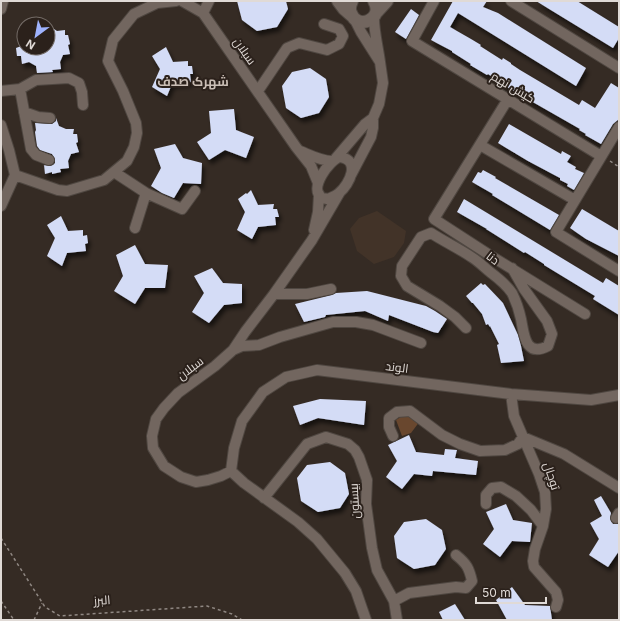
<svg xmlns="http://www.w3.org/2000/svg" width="620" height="621" font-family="Inter,Cairo,sans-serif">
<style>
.built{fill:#423328}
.green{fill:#69472e}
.building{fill:#d4dcf6;filter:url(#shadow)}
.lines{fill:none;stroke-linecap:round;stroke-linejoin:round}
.minor-casing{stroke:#4f4741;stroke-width:12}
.secondary-casing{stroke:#4f4741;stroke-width:14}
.path{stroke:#908883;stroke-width:1.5;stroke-dasharray:3 3;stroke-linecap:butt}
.minor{stroke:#72665f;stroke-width:10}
.secondary{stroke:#72665f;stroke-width:12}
.labels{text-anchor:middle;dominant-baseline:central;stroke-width:4;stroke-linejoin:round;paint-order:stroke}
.street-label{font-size:12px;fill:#e0dad6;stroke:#2b211b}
.neighbourhood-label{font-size:13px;font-weight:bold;fill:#c9bdb4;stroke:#2b211b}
</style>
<defs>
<filter id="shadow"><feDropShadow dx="2.5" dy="4.5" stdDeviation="2" flood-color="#0009"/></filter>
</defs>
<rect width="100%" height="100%" fill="#352b24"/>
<path class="built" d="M 377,211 L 406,231 L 404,243 L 394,257 L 374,264 L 357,251 L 350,229 L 359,218 Z"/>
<path class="green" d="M 402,416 L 412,416 L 420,421 L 411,433 L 402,436 L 396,420 Z"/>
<path class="building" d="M 237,1 L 286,1 L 288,9 L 277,27 L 257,31 L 242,20 Z
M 453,1 L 487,1 L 483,7 L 498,13 L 586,68 L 576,86 L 458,13 L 450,27 L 471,39 L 481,45 L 480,46 L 502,60 L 503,58 L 511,63 L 511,64 L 520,70 L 579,105 L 582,100 L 595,108 L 611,83 L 619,88 L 619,119 L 613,124 L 601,144 L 585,135 L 586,134 L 579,130 L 580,129 L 510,89 L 488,74 L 487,75 L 470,65 L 471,64 L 452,52 L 452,51 L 431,40 Z
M 536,1 L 577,1 L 619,27 L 619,38 L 613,48 Z
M 411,9 L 419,15 L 406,39 L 395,32 Z
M 48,25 L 57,31 L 65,30 L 65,35 L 68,35 L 70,44 L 68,45 L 70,54 L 63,55 L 60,62 L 61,69 L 52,70 L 53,72 L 37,73 L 36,66 L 29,62 L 22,64 L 21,56 L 17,56 L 16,48 L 24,45 L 24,48 L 48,48 Z
M 166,47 L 173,62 L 188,61 L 188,66 L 192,66 L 193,74 L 190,74 L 191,82 L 172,84 L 167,96 L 152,87 L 160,69 L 152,56 Z
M 310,68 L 326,79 L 329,97 L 319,113 L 301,118 L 286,108 L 282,86 L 292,72 Z
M 234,109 L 236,130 L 254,137 L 246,158 L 225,150 L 209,160 L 197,142 L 211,133 L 209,111 Z
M 56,118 L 59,126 L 66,129 L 74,129 L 73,134 L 77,134 L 78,142 L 76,143 L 79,152 L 71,154 L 68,161 L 69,168 L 60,169 L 61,172 L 52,174 L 52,172 L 45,174 L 44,165 L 43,165 L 50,166 L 53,165 L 55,163 L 55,159 L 52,154 L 40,150 L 37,146 L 35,132 L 36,130 L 35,123 L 52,124 L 56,121 Z
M 509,124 L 561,154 L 562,151 L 571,156 L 567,162 L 576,167 L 575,169 L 584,173 L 574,190 L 567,186 L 568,184 L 560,180 L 560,178 L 528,161 L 498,143 Z
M 175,144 L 183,158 L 202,163 L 201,184 L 183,183 L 174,198 L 162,193 L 151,186 L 161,168 L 154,149 Z
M 483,170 L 496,177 L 495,178 L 559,215 L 550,230 L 512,207 L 492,195 L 493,194 L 472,182 L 478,172 L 481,173 Z
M 251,190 L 258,205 L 274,204 L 273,209 L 277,209 L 279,217 L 275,217 L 276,225 L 258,227 L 252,239 L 237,230 L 245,212 L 238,199 L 246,193 L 247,194 Z
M 464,199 L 603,283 L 606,278 L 619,286 L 619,315 L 593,299 L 595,296 L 544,265 L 544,264 L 525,252 L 524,253 L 486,229 L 487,229 L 457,212 Z
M 582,209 L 619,231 L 619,256 L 586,239 L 570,228 Z
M 61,216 L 68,231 L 83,230 L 83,236 L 87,235 L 88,243 L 85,244 L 86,251 L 67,253 L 62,266 L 47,256 L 55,238 L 47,225 Z
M 135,245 L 145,264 L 168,265 L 165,288 L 145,288 L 135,304 L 114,291 L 123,276 L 116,255 Z
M 212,268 L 223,283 L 242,284 L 242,303 L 224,305 L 209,323 L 192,312 L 204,293 L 194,276 Z
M 481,283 L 483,285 L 485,284 L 503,303 L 518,335 L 521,346 L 524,361 L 501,363 L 497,345 L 499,344 L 490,326 L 490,327 L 488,324 L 486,325 L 482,314 L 473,303 L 472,303 L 466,296 Z
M 367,291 L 426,306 L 435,311 L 447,319 L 438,333 L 433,332 L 389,315 L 388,321 L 365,311 L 326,315 L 325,317 L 304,322 L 295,304 L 332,295 L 336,293 Z
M 320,399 L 366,401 L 364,425 L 318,418 L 300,425 L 293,406 Z
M 409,435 L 416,452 L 444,455 L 445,449 L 457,450 L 455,458 L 478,461 L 476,475 L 433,471 L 432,476 L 414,474 L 402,489 L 386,477 L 397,461 L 388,445 Z
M 330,462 L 345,473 L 349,494 L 340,508 L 318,512 L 301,501 L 297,478 L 307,465 Z
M 601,496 L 611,513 L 610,518 L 611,521 L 613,524 L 618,524 L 619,526 L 619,551 L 608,567 L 589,555 L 599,539 L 590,523 L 602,516 L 594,500 Z
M 506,504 L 513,520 L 532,523 L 530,542 L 512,541 L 500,557 L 483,544 L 494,529 L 486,512 Z
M 426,519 L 442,530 L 446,549 L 435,565 L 414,569 L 397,558 L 394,536 L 404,522 Z
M 512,587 L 525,605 L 550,606 L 552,620 L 507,620 L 496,600 Z
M 455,604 L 465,620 L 443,620 L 439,612 Z"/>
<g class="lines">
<g class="minor-casing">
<path id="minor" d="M 182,1 L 203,13 L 296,147 L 311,166 L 318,183
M 434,1 L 412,41 L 601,156
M 511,1 L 619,68
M 1,9 L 3,1
M 203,13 L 209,1
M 355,20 L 361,32 L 380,62 C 378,47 374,32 374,18
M 20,89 L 31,149 L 36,155 L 49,160
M 1,91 L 20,89 L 36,80 L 69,78 L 79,83 L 82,92 L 83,105
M 258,91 L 287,48 L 299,43 L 327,50 L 339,44 L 343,36 L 339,29 L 324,24
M 508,99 L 434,219 L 491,256 L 585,314
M 24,112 L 38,117 L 50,118
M 1,125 L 9,150 L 15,175 L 1,206
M 619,127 L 556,232 L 619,271
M 480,145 L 575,200
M 300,151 C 310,155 321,161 332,161
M 340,157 C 361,160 350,184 339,193 C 336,196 332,197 328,199 C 327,199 323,198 322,198 C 308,189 329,160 340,157 Z
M 336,158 L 365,124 L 373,118
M 114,172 L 146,193 L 135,228
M 15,175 L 58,190 L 67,191 L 104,180 L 127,161 L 134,147 L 137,133 L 136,123 L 123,91 L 108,61 L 113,40 L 134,14 L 157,3 L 176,1
M 351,175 L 371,137 L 373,128 L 373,118 L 379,104 L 383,83 L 380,62
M 146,193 L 182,209 L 195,191
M 314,230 L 318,212 L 319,194
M 274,294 L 307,294 L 331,289
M 466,328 L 455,317 L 440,306 L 407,286 L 401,276 L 402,266 L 421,237 L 431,233 C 445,242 460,249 473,258 C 479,262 484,267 490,272 C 498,278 506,284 512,293 C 516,301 519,310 521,319 C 524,334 525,358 548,346 L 552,334 L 547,321 L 524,289 L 512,268
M 233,350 L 242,346 L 259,345 L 280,337 L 333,322 L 356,322 L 373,325 L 421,343
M 511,394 L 514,416 L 539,474 L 545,492 L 546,509 L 543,526 L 535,549 L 533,561 L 534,567 L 556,592 L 558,600 L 556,607
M 393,436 L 389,427 L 389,418 L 397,412 L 410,411 L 442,435 L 460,444 L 480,451 L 505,450 L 518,444 L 523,437 L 564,454 L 619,488
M 231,471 L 234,448 L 242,421 L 263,392 L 286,377 L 317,370 L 511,394 L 591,400 L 619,395
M 231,471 L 221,476 L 208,480 L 196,482 L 181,477 L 164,466 L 153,448 L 152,436 L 156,419 L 164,408 L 178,393 L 215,366 L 233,350 L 245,332 L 274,294 L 312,240 L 340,192
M 231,471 L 244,483 L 298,522 L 317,539 L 345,573 L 356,591 L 366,620
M 264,498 L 307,444 L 326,437 L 348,444 L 355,450 L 359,457 L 367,480 L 366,504 L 372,548 L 377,570 L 394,601 L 397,620
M 486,504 L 486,495 L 492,488 L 501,487 L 516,496 L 531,510 L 543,526
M 616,518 L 619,513
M 394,601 L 409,593 L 456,587 L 466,588 L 472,581 C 469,568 467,564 456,555"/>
</g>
<g class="secondary-casing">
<path id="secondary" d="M 338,1 L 344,9 L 352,16
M 352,1 C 350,5 349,9 351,13 C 357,31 385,19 374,1
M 376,13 L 387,1"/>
</g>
<path class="path" d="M 610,161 L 619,167
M 1,538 L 45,607 L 60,616 L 207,606 L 232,614 L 242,620
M 1,601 L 14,620
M 34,620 L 42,603"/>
<use href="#minor" class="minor"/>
<use href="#secondary" class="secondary"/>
</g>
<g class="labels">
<g class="street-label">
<text transform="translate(245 51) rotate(55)">سبلان</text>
<text transform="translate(513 87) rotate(31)">کیش نهم</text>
<text transform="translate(493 258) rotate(38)">دنا</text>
<text transform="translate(397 367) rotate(7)">الوند</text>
<text transform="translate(190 368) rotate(-37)">سبلان</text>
<text transform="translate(552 476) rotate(72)">توچال</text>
<text transform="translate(354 501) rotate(-93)">بیستون</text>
<text transform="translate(102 600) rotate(-4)">البرز</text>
</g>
<g class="neighbourhood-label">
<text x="193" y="81">شهرک صدف</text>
</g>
</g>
<rect width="620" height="621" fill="none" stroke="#e0dad6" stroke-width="4"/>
<g transform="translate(36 36) rotate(212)"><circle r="19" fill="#2b211b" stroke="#736b66"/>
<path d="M0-3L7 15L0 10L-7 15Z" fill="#9fb3fd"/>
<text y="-6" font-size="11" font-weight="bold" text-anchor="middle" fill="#e0dad6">N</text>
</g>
<path d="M476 597v6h70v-6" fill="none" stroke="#e0dad6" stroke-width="2"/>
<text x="482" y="597" font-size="12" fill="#e0dad6" stroke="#2b211b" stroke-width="3" paint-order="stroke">50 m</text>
</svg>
